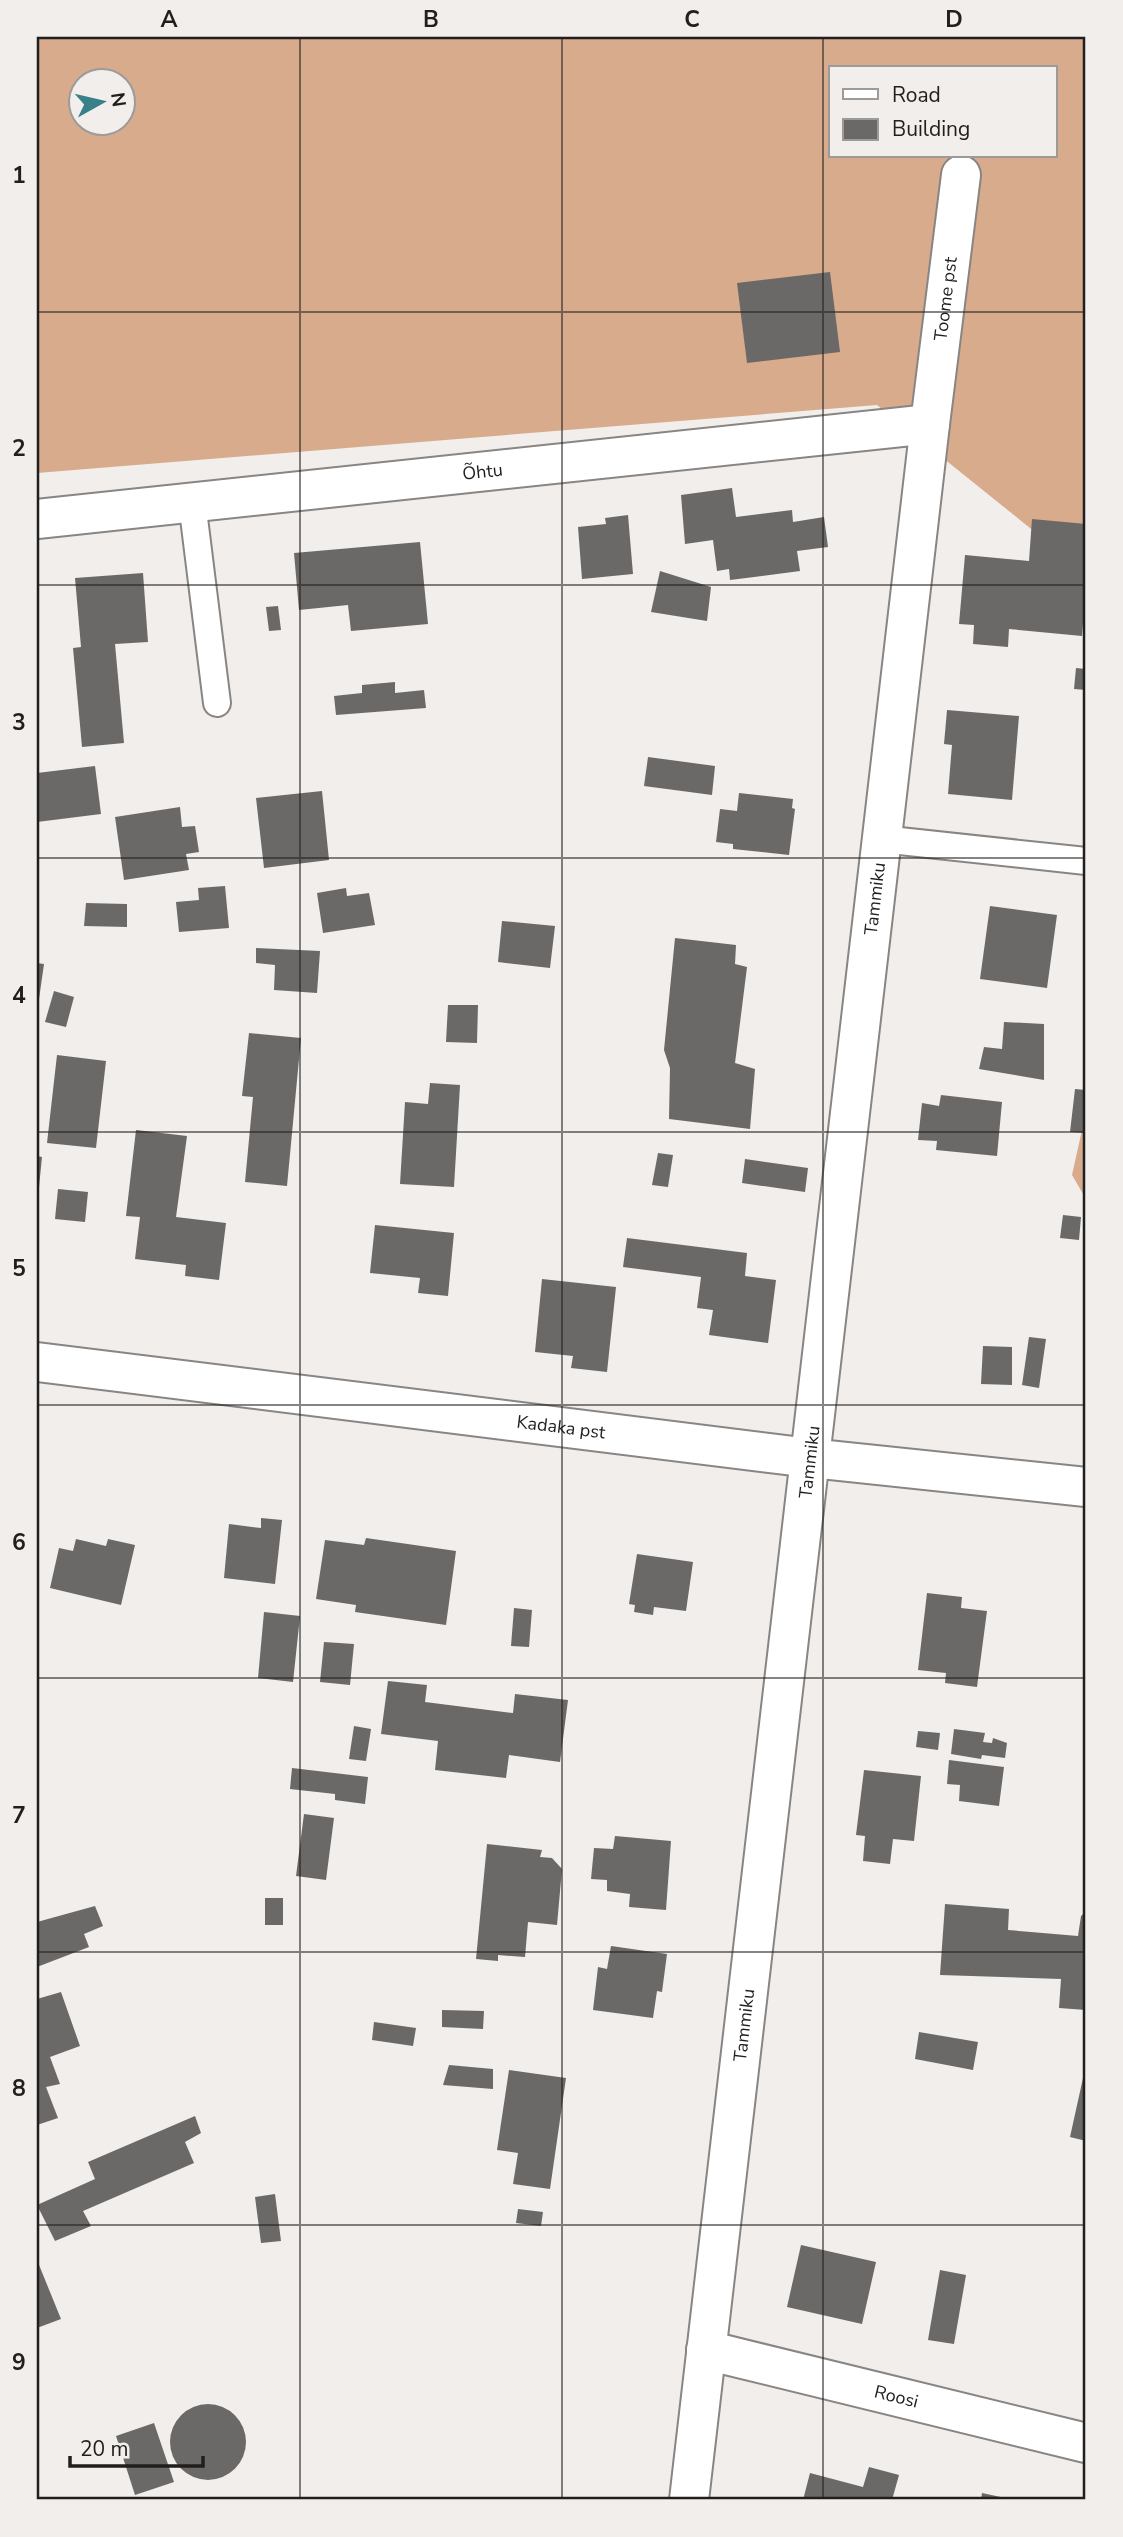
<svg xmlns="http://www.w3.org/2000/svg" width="1123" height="2537" font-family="'Nunito Sans',sans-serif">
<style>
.forest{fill:#d7ab8c;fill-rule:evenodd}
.building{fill:#6b6967}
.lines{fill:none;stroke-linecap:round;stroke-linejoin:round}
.lane-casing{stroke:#888583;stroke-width:30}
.street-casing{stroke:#888583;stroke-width:42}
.secondary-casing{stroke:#888583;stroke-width:42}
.lane{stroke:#fff;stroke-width:26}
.street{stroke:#fff;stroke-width:38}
.secondary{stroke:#fff;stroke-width:38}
.grid{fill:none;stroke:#201f1e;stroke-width:2;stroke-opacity:0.55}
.labels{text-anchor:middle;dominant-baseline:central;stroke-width:6;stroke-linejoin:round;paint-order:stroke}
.street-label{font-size:18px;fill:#201f1e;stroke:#f1eeec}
.neatline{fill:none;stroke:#201f1e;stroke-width:2.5}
.grid-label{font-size:23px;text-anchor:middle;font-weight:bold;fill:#201f1e}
</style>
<rect width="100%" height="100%" fill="#f1eeec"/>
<path class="forest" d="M 37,37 L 1086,37 L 1086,573 L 877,405 L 37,473 ZM 831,68 L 1055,68 L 1055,156 L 831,156 ZM 80,80 L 122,80 L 122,122 L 80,122 Z
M 1086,1112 L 1086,1199 L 1072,1175 Z"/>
<path class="building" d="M 830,272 L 840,352 L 747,363 L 737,283 Z
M 732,488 L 736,517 L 792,510 L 793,522 L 824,517 L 828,547 L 797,551 L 800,571 L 730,580 L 729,569 L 717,571 L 713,540 L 685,544 L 681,495 Z
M 628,515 L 633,574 L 582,579 L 578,527 L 606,524 L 605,518 Z
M 1032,519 L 1086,524 L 1086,586 L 1082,636 L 1009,629 L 1008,647 L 973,644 L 974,625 L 959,624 L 965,555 L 1029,561 Z
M 420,542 L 428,624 L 351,631 L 348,605 L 299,610 L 294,553 Z
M 660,571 L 711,587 L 707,621 L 651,612 Z
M 143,573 L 148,642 L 115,644 L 124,743 L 82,747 L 73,648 L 81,647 L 75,578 Z
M 278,606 L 281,630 L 269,631 L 266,607 Z
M 1076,668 L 1086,669 L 1086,690 L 1074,689 Z
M 395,682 L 395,693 L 424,690 L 426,708 L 336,715 L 334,696 L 362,693 L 362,685 Z
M 947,710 L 1019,716 L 1012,800 L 948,794 L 952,745 L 944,744 Z
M 648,757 L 715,766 L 712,795 L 644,786 Z
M 95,766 L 101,814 L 37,822 L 37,773 Z
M 322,791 L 329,860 L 264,868 L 256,798 Z
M 739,793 L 793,799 L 792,808 L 795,809 L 789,855 L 733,849 L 733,844 L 716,842 L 720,809 L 737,811 Z
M 180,807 L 182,827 L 195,826 L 199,852 L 186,854 L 189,870 L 124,880 L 115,817 Z
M 225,886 L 229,928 L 179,932 L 176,902 L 199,900 L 198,888 Z
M 346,888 L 347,896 L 369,893 L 375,925 L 323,933 L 317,893 Z
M 86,903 L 127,904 L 127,927 L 84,926 Z
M 990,906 L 1057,915 L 1047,988 L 980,979 Z
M 502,921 L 555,926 L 550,968 L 498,962 Z
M 675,938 L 736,945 L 735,964 L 747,967 L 735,1063 L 755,1069 L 750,1129 L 669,1119 L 670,1068 L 664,1050 Z
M 256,948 L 320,951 L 317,993 L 274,990 L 275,965 L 256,963 Z
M 37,963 L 44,964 L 39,999 L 37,999 Z
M 54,991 L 74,997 L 66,1027 L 45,1022 Z
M 448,1005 L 478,1005 L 477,1043 L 446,1042 Z
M 1004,1022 L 1044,1024 L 1044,1080 L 979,1069 L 984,1047 L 1002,1049 Z
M 249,1033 L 301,1038 L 287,1186 L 245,1182 L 253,1097 L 242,1096 Z
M 57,1055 L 106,1061 L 96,1148 L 47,1143 Z
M 430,1083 L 460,1085 L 454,1187 L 400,1184 L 405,1102 L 428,1104 Z
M 1075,1089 L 1086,1090 L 1086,1133 L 1070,1132 Z
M 941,1095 L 1002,1102 L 997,1156 L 936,1150 L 937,1141 L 918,1140 L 922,1103 L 939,1106 Z
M 136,1130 L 187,1136 L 176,1217 L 226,1223 L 219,1280 L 185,1276 L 186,1265 L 135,1259 L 140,1217 L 126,1216 Z
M 658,1153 L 673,1155 L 668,1187 L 652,1185 Z
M 37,1156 L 42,1157 L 39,1187 L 37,1187 Z
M 745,1159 L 808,1168 L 805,1192 L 742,1183 Z
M 58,1189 L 88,1192 L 85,1222 L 55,1219 Z
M 1063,1215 L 1081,1217 L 1079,1240 L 1060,1238 Z
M 375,1225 L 454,1233 L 448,1296 L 418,1293 L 420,1278 L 370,1273 Z
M 627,1238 L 747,1253 L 745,1276 L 776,1280 L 768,1343 L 709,1335 L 713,1310 L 697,1308 L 701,1277 L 623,1267 Z
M 542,1279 L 616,1287 L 607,1372 L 571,1368 L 573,1356 L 535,1352 Z
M 1029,1337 L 1046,1339 L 1039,1388 L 1022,1385 Z
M 983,1346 L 1012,1347 L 1012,1385 L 981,1384 Z
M 261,1518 L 282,1520 L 275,1584 L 224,1578 L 229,1524 L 261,1528 Z
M 366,1538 L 456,1551 L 446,1625 L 355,1612 L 356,1605 L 316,1599 L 325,1540 L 364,1545 Z
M 76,1539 L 106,1546 L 108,1539 L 135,1545 L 121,1605 L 50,1588 L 59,1548 L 73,1551 Z
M 637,1554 L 693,1562 L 686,1611 L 654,1607 L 653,1615 L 634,1612 L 635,1605 L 629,1604 Z
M 927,1593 L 962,1597 L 961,1608 L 987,1611 L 977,1687 L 945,1683 L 946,1673 L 918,1670 Z
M 514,1608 L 532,1610 L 529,1647 L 511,1646 Z
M 264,1612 L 300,1616 L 293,1682 L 258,1678 Z
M 324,1642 L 354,1644 L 350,1685 L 320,1682 Z
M 388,1681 L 427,1685 L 425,1702 L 513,1713 L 515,1694 L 568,1700 L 560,1762 L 509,1755 L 506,1778 L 435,1770 L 438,1741 L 381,1734 Z
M 354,1726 L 371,1729 L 366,1761 L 349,1759 Z
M 954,1729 L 985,1733 L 983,1742 L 992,1743 L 993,1738 L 1007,1743 L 1005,1758 L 982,1755 L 981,1759 L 951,1754 Z
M 918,1731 L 940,1733 L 938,1750 L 916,1747 Z
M 949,1760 L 1004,1767 L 999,1806 L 959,1801 L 960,1785 L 947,1784 Z
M 292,1768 L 368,1777 L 365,1804 L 335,1800 L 335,1794 L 290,1789 Z
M 864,1770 L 921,1776 L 914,1841 L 893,1839 L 890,1864 L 863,1861 L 865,1836 L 856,1835 Z
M 304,1814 L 334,1818 L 326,1880 L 296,1876 Z
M 615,1836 L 671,1841 L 666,1910 L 629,1907 L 630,1894 L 607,1891 L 607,1880 L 591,1879 L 594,1848 L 613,1849 Z
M 487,1844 L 542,1850 L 540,1857 L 552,1858 L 562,1869 L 557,1925 L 528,1922 L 525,1957 L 498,1955 L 498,1961 L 476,1959 Z
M 265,1898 L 283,1898 L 283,1925 L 265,1925 Z
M 945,1904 L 1009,1909 L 1008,1930 L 1078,1936 L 1081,1916 L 1086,1911 L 1086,2010 L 1059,2008 L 1061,1979 L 940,1975 Z
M 95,1906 L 103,1926 L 84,1934 L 89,1947 L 37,1967 L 37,1922 Z
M 611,1946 L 667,1954 L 662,1992 L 657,1991 L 653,2018 L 593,2010 L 598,1967 L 607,1969 Z
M 61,1992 L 80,2046 L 50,2057 L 60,2084 L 46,2087 L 58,2118 L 37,2125 L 37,1999 Z
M 442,2010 L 484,2011 L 483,2029 L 442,2027 Z
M 374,2022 L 416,2028 L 413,2046 L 372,2040 Z
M 919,2032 L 978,2042 L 973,2070 L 915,2059 Z
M 449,2065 L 493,2069 L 493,2089 L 443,2085 Z
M 509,2070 L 566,2078 L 550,2189 L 513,2184 L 518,2153 L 497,2150 Z
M 1083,2078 L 1086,2079 L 1086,2141 L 1070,2137 Z
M 195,2116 L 201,2133 L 185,2142 L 194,2163 L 83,2211 L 91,2226 L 55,2241 L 37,2205 L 95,2179 L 88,2162 Z
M 275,2194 L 281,2241 L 261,2243 L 255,2197 Z
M 518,2209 L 543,2212 L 541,2226 L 516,2223 Z
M 801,2245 L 876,2262 L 862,2324 L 787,2307 Z
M 37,2260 L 61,2319 L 37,2328 Z
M 940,2270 L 966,2275 L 954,2344 L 928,2340 Z
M170 2442a38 38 0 1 1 76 0a38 38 0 1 1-76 0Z
M 154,2423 L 174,2482 L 135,2495 L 116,2436 Z
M 869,2467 L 899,2475 L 892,2500 L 803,2500 L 810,2473 L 863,2487 Z
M 982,2493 L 1010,2499 L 1010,2500 L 981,2500 Z"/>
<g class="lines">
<g class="lane-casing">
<path id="lane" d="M 192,502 L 217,703
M 881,839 L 1086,861"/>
</g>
<g class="street-casing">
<g id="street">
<path id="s1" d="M 37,519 L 930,424"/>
<path id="s2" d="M 706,2350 L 1086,2443"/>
<path id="s3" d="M 689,2500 L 930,424 L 961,175"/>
</g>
</g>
<g class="secondary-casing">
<g id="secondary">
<path id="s4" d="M 37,1362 L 810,1458 L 1086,1487"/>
</g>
</g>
<use href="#lane" class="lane"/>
<use href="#street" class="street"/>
<use href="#secondary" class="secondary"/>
</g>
<path class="grid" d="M 300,37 L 300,2500M 562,37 L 562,2500M 823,37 L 823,2500M 37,312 L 1086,312M 37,585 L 1086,585M 37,858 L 1086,858M 37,1132 L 1086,1132M 37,1405 L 1086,1405M 37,1678 L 1086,1678M 37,1952 L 1086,1952M 37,2225 L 1086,2225"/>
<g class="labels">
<g class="street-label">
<text stroke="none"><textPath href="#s3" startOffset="2216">Toome pst</textPath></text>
<text stroke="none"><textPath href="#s1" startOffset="448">Õhtu</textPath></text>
<text stroke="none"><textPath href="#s3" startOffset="1612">Tammiku</textPath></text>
<text stroke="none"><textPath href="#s4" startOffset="528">Kadaka pst</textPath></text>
<text stroke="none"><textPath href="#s3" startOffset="1045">Tammiku</textPath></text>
<text stroke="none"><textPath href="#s3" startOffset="478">Tammiku</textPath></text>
<text stroke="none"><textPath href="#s2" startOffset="196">Roosi</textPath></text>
</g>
</g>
<rect width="1123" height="2537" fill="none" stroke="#f1eeec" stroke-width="77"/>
<rect x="829" y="66" width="228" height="91" fill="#f1eeec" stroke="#9d9b9a" stroke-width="2"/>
<rect x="843" y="89" width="35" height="10" fill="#ffffff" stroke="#9d9b9a" stroke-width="2"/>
<text x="892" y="102" font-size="21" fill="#201f1e">Road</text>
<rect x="843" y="119" width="35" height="21" fill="#6b6967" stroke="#9d9b9a" stroke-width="2"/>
<text x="892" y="136" font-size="21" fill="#201f1e">Building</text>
<g transform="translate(102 102) rotate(82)"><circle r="33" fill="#f1eeec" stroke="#9d9b9a" stroke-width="2"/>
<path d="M0-5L12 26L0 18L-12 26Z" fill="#39808a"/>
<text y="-10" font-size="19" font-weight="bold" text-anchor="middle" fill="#201f1e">N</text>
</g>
<path d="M70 2456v10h133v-10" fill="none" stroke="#201f1e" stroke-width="3.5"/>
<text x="80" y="2456" font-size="21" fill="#201f1e" stroke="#f1eeec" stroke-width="5" paint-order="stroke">20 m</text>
<rect x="38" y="38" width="1046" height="2460" class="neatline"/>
<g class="grid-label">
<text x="169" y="27">A</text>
<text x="431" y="27">B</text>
<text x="692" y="27">C</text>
<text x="954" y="27">D</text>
<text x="19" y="183">1</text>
<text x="19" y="456">2</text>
<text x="19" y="730">3</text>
<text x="19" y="1003">4</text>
<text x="19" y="1276">5</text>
<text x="19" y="1550">6</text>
<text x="19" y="1823">7</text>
<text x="19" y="2096">8</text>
<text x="19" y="2370">9</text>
</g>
</svg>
